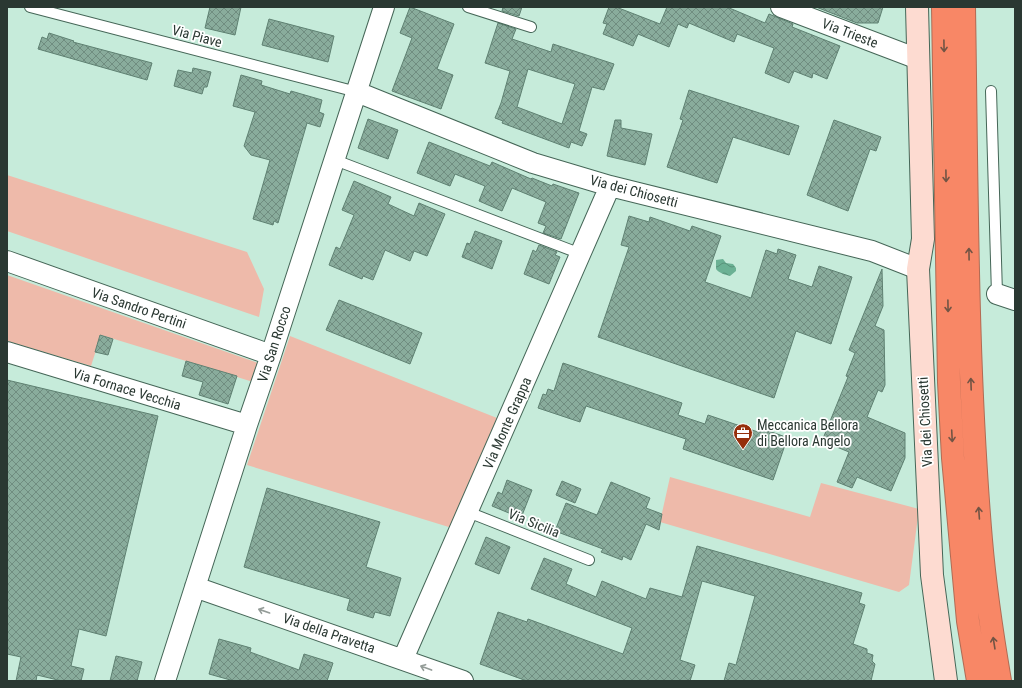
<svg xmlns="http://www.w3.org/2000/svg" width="1022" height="688" font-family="'Roboto Condensed',sans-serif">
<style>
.green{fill:#eebaaa}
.water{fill:url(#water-waves)}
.building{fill:url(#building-cross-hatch);stroke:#5f8172;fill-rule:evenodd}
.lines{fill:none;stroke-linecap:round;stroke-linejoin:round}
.lane-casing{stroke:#456657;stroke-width:12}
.street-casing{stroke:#456657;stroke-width:22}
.secondary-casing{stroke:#456657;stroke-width:24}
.highway-casing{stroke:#b06b54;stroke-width:24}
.lane{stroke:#fff;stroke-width:10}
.street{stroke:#fff;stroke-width:20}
.secondary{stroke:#fddbd1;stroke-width:22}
.highway{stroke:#f88766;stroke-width:22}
.oneway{stroke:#725444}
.oneway2{stroke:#949c98}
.labels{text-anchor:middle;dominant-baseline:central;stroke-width:3.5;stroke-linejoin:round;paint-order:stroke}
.street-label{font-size:14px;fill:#2a3832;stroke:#fff}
.poi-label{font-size:14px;fill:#2a3832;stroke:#fff;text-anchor:start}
</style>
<defs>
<pattern id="water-waves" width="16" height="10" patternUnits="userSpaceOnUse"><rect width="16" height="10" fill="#6bb194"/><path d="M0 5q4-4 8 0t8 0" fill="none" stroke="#589179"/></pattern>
<pattern id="building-cross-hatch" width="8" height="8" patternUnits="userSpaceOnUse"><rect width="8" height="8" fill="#89ac9c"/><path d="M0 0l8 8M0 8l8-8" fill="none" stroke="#708d80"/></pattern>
</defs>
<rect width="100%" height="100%" fill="#c6ebda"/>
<path class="green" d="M 7,175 L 247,252 L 264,289 L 259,317 L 7,231 Z
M 7,275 L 258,363 L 253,382 L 186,361 L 101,335 L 91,366 L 7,341 Z
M 290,336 L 497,418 L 452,528 L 247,465 Z
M 670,477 L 810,517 L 821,483 L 919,509 L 909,585 L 899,592 L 660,522 Z"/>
<path class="water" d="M 723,259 L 726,263 L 733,264 L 736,268 L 736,271 L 730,276 C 726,275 719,273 716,269 L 716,260 Z"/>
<path class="building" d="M 210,7 L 241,7 L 235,35 L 205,28 Z
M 410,7 L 454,24 L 437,69 L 453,75 L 441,109 L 392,91 L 412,38 L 400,33 Z
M 503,7 L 522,7 L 519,16 L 502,11 Z
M 609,7 L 616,7 L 660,24 L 667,7 L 727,7 L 765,23 L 769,14 L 793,24 L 792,27 L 840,46 L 827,79 L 813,73 L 812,78 L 794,71 L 789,83 L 765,73 L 774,48 L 737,34 L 734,42 L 689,23 L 687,28 L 678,24 L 669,47 L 638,34 L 633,46 L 603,34 L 607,24 L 603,23 Z
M 816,7 L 883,7 L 878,23 L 857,23 Z
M 269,19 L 334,36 L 328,62 L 262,45 Z
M 498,23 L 516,29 L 512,39 L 551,52 L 553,44 L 614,64 L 604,90 L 592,87 L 579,131 L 587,134 L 582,146 L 571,142 L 569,148 L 502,123 L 503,121 L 495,118 L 501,103 L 510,71 L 485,63 ZM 528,69 L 575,84 L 562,124 L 517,107 Z
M 49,33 L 74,41 L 73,42 L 152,63 L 147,80 L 38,49 L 42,37 L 47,39 Z
M 193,68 L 211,72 L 207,87 L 204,87 L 202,94 L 174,86 L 178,70 L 192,73 Z
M 241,75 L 262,81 L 261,85 L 290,94 L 291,91 L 322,100 L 319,112 L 324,114 L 320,127 L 307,123 L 278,223 L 274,221 L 273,225 L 253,219 L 270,160 L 251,155 L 244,146 L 255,112 L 233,106 Z
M 689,90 L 799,126 L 789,155 L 733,137 L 717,183 L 667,167 L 683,120 L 680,119 Z
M 368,119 L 398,130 L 388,159 L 358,148 Z
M 615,120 L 621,120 L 621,128 L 652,134 L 645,165 L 607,156 Z
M 834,120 L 881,137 L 876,151 L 870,149 L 848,211 L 807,195 Z
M 429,142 L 490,166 L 492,162 L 531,179 L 532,178 L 552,186 L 553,184 L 579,193 L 561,239 L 543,233 L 546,226 L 538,223 L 546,202 L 512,188 L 502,211 L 479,201 L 485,186 L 455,174 L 450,186 L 417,173 Z
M 354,181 L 391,197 L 388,204 L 414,216 L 419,203 L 445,214 L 427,256 L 414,251 L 410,261 L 385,250 L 373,280 L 363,276 L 362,279 L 329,265 L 336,247 L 340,249 L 354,215 L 342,210 Z
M 629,216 L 649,222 L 650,217 L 690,231 L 692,226 L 721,236 L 705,282 L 751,298 L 766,250 L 777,254 L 778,249 L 796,255 L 788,279 L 812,287 L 819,266 L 852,277 L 831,344 L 796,331 L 774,398 L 598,337 L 629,247 L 621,245 Z
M 475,231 L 502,241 L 492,269 L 462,257 L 467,243 L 470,244 Z
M 539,245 L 557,252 L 555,255 L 560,257 L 549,284 L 524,274 L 533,250 L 536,252 Z
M 882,269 L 883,306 L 875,326 L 884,330 L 885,385 L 882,392 L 878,390 L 867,417 L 905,433 L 905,458 L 891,491 L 857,477 L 852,488 L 837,482 L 849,452 L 822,441 L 848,377 L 846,376 L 855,353 L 849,350 Z
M 339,300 L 422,333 L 410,364 L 326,330 Z
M 100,335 L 113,339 L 108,355 L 95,352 Z
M 186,361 L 237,376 L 228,404 L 199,395 L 203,382 L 182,376 Z
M 563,363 L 682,403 L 678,415 L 705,424 L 708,415 L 758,432 L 760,428 L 783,436 L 780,444 L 785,445 L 773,480 L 683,449 L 686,439 L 586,406 L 580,422 L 538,408 L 543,394 L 546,395 L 548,389 L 554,391 Z
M 7,380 L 158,416 L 106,636 L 79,629 L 71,666 L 84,669 L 81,681 L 62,681 L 37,675 L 36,681 L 16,681 L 21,657 L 7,654 Z
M 507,480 L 532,490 L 521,518 L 492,506 L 498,492 L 502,494 Z
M 562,481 L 581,489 L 575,503 L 556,495 Z
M 611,482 L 650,498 L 646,508 L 662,514 L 659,530 L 646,524 L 631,560 L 623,556 L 622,560 L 601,552 L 603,549 L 555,531 L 566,503 L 597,515 Z
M 267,488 L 380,522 L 366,567 L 401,578 L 390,616 L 375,612 L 373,618 L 347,610 L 350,599 L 244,567 Z
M 486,537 L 510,547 L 499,574 L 475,564 Z
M 697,546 L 862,593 L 859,603 L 865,605 L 853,644 L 867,649 L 867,653 L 873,655 L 872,661 L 875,664 L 871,681 L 724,681 L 729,663 L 736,665 L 755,596 L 702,581 L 680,660 L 695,665 L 690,681 L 527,681 L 480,664 L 498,612 L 527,622 L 528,619 L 623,654 L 632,628 L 531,589 L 544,558 L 572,569 L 566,584 L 596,597 L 602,581 L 646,599 L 650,588 L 682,597 Z
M 219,639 L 251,648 L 250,652 L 299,670 L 304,654 L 333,663 L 327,681 L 234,681 L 209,674 Z
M 116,656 L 142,662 L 137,681 L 110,681 Z"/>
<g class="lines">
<g class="lane-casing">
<path id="lane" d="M 30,7 L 357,92
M 468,7 L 531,27
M 991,91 L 997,294
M 335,160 L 581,254
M 468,512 L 589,560"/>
</g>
<g class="street-casing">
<path id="street" d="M 781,7 L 918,59
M 357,92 L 533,163 L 610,186 L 872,251 L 918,269
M 7,261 L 271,355
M 997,294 L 1015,300
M 7,352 L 247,425
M 195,587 L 463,681
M 403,659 L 610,186
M 165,681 L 247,425 L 271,355 L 384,7"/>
</g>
<g class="secondary-casing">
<path id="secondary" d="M 917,7 L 923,239 L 918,269 L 932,575 L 946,681"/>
</g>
<g class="highway-casing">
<path id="highway" d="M 943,7 L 949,382 L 953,458 L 968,621 L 978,681
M 964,7 C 967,185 966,363 981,540 C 985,587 992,634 1000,681"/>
</g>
<use href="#lane" class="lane"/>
<use href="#street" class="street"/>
<use href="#secondary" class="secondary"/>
<use href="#highway" class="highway"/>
</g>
<defs><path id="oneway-shaft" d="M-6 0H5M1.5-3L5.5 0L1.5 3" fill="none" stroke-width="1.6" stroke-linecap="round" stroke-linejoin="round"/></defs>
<g class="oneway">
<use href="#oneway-shaft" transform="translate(944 46) rotate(89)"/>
<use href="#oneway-shaft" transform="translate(946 176) rotate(89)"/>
<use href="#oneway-shaft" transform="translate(969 254) rotate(-91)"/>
<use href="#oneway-shaft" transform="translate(948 306) rotate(89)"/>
<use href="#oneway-shaft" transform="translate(971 384) rotate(-92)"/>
<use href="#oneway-shaft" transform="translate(952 436) rotate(87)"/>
<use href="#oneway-shaft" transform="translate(979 513) rotate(-94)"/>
<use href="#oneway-shaft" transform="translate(994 643) rotate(-99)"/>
</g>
<g class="oneway2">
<use href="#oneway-shaft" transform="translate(264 611) rotate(-161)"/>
<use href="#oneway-shaft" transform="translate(426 668) rotate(-160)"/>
</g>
<defs>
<g id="office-pin" transform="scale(1)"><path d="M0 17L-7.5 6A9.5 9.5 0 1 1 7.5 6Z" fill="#962f0b" stroke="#fff"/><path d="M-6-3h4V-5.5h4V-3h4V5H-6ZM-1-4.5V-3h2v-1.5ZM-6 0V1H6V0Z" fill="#fff"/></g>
</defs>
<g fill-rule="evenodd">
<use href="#office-pin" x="743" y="433"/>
</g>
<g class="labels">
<g class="street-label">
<text transform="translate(850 33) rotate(21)">Via Trieste</text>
<text transform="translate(197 36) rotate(15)">Via Piave</text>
<text transform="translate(634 191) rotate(15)">Via dei Chiosetti</text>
<text transform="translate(139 308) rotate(19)">Via Sandro Pertini</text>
<text transform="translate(274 344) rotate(-72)">Via San Rocco</text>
<text transform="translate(127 389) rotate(17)">Via Fornace Vecchia</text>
<text transform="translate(925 422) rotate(-93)">Via dei Chiosetti</text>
<text transform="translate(507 423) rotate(-66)">Via Monte Grappa</text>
<text transform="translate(534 523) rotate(22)">Via Sicilia</text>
<text transform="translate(329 633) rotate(19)">Via della Pravetta</text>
</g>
<g class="poi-label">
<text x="757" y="425">Meccanica Bellora<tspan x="757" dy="16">di Bellora Angelo</tspan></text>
</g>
</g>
<rect width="1022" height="688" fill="none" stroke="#2a3832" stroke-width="16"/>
</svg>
